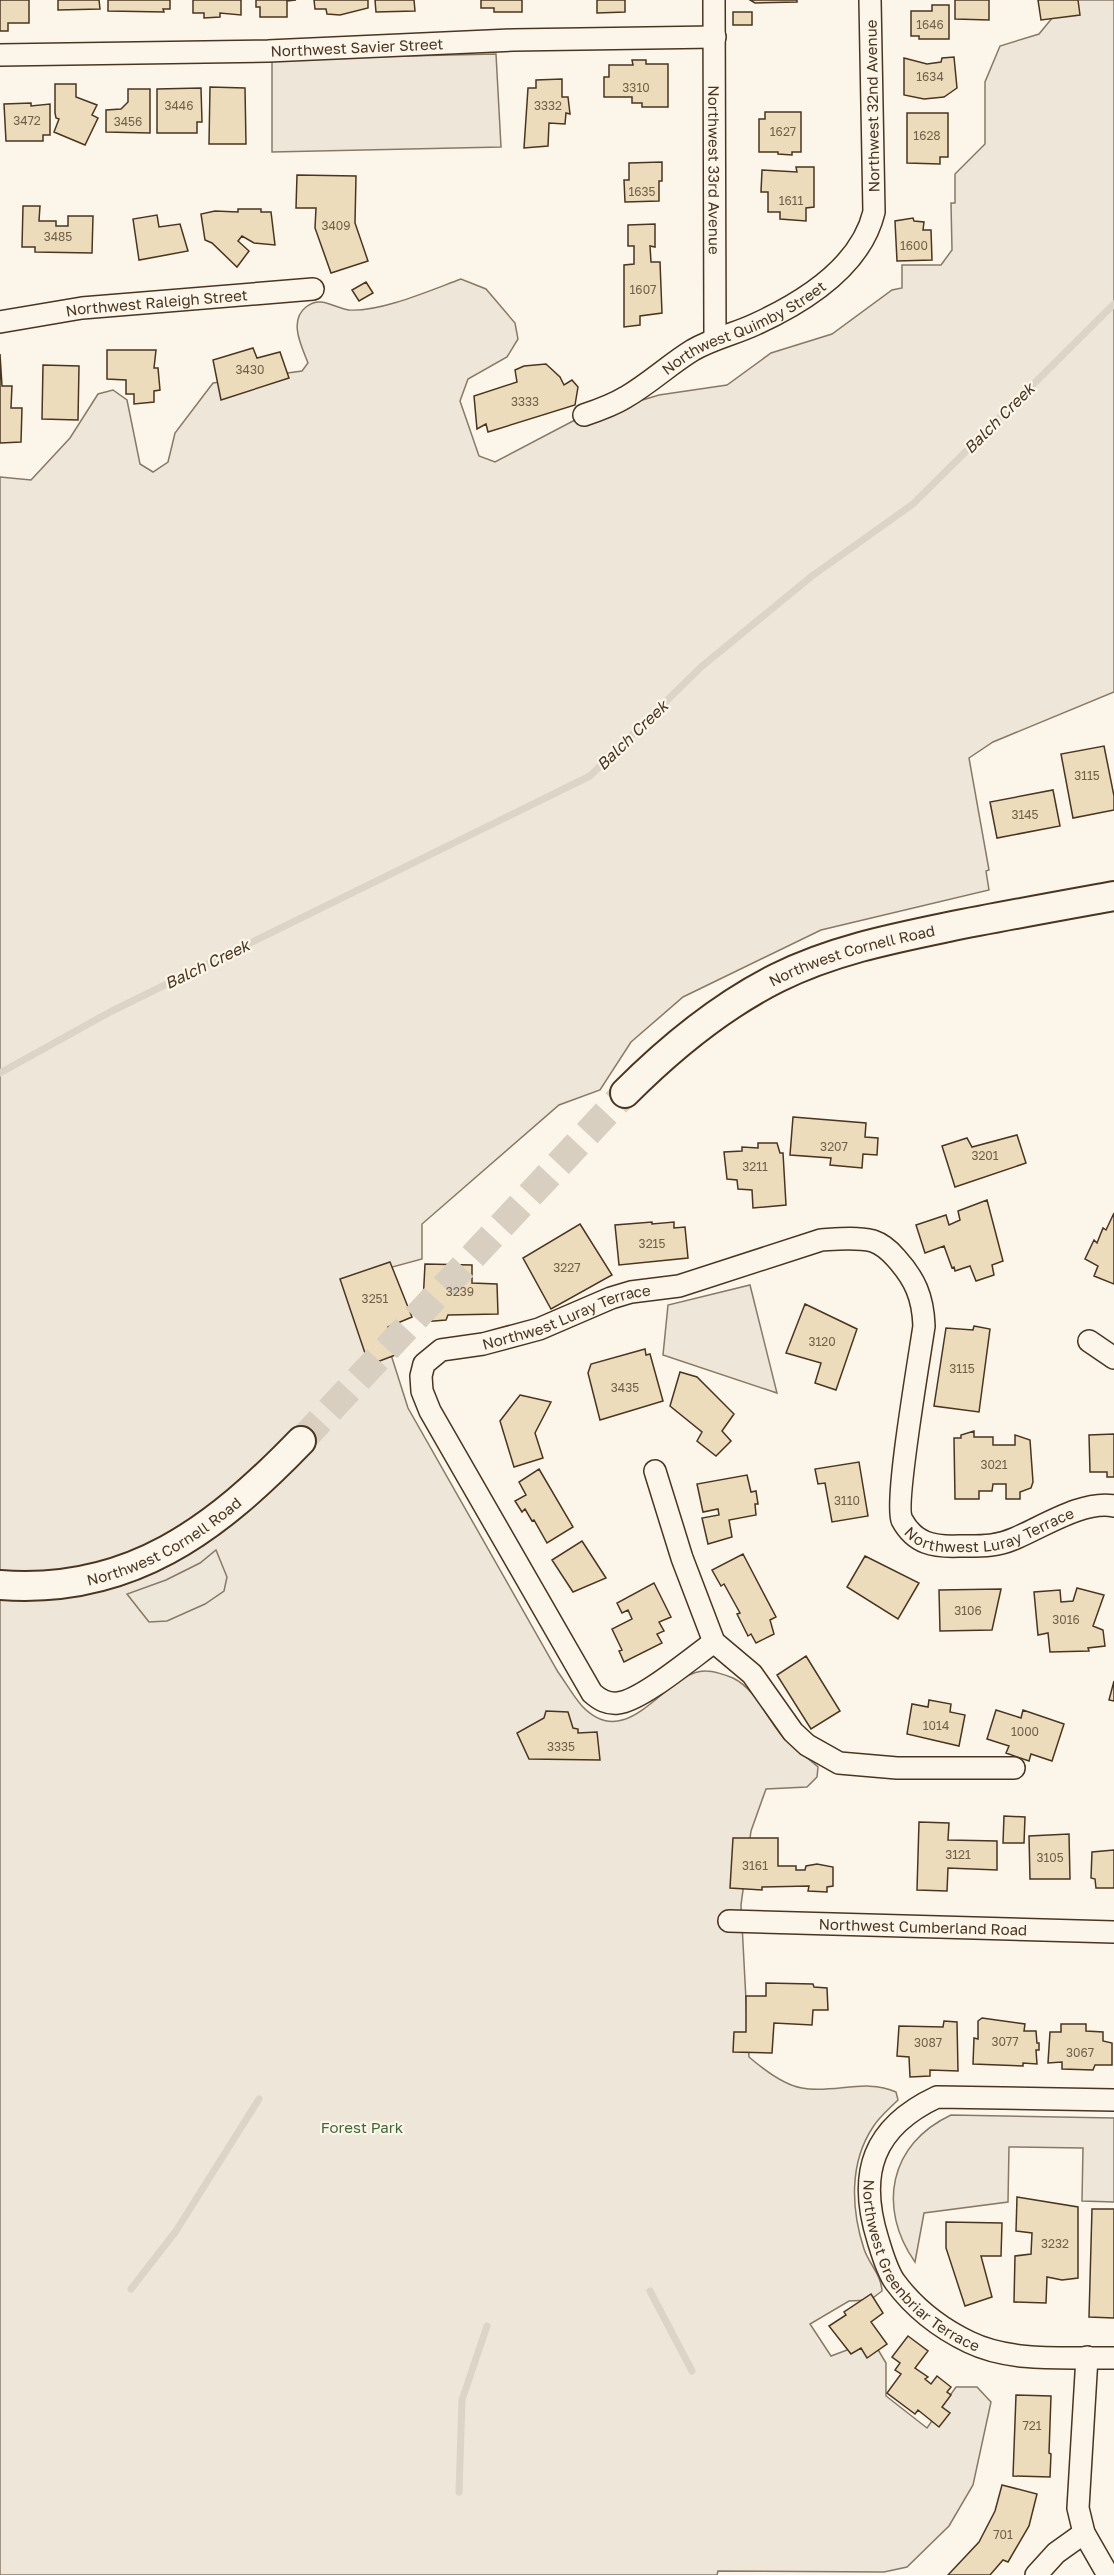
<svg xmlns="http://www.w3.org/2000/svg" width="1114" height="2575" font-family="'Golos Text',sans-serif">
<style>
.green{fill:#ede6d9;stroke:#887966;stroke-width:1.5}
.parking{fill:#ede7d9;stroke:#887966;stroke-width:1.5}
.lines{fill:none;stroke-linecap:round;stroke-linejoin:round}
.stream{stroke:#dcd4c6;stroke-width:7}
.building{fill:#ecdcbc;stroke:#4a3520;stroke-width:1.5}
.secondary-tunnel{stroke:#d8cfc1;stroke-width:28;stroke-dasharray:28 14;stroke-linecap:butt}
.street-casing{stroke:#4a3520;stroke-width:24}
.secondary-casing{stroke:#4a3520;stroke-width:32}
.street{stroke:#fbf6e9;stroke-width:21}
.secondary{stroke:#fbf6e9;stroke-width:28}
.labels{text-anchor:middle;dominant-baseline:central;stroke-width:4.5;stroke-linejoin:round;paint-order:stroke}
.number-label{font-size:12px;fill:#725f47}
.street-label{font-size:15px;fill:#4a3520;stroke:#fbf6e9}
.park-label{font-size:15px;fill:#436837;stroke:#fbf6e9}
.water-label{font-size:16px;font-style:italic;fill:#4a3520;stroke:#fbf6e9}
</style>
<rect width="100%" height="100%" fill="#fbf6e9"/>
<path class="green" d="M 1067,0 L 1114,0 L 1114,692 L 993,742 L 969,758 L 989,870 L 986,871 L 989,890 L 821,930 L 683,997 L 631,1042 L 600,1090 L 559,1105 L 422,1224 L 422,1259 L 381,1270 L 378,1314 L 408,1408 L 558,1672 C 566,1683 573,1696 582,1706 C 629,1756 667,1669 706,1671 C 713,1671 726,1675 733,1678 C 757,1690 766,1718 783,1737 C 793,1748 807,1757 818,1767 L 817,1777 L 807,1787 L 766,1789 L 751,1831 L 741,1905 L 749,2057 C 763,2069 783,2085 802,2088 C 833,2094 866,2078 896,2092 L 898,2100 C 890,2108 879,2117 873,2127 C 849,2163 851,2209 864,2249 C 869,2264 881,2274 882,2291 L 870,2300 L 849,2301 L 810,2324 L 831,2356 L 863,2344 L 877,2348 L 886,2363 L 886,2396 L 927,2428 L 956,2387 L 977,2387 L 991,2402 L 973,2485 L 949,2526 L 907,2567 L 884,2572 L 718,2571 L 717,2575 L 0,2575 L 0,477 L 31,480 L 70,438 L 98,394 L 113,390 L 127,400 L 140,464 L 153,472 L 168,462 L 175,433 L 213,383 L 302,371 L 308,363 C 302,347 288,321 306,307 C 321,295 333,308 349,310 C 381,312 431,290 461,279 L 486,289 L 515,323 L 518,339 L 507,357 L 468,379 L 460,401 L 479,456 L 495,462 L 573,421 L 659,395 L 727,385 L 771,353 L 832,334 L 892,290 L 902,288 L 902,265 L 941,265 L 952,250 L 951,203 L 955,203 L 955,174 L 985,144 L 985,82 L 1000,46 L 1039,34 Z
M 496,54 L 501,147 L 272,152 L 272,59 Z
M 750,1285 L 777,1393 L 663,1355 L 668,1305 Z
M 951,2115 L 1114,2118 L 1114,2202 L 1082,2201 L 1083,2148 L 1009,2147 L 1008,2202 L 924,2213 L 915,2262 C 877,2208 889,2144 951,2115 Z"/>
<path class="parking" d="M 216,1550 L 227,1577 L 224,1591 L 205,1604 L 167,1621 L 149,1622 L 127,1594 L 166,1580 L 200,1563 Z"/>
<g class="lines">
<path class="stream" d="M 0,1073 L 110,1012 L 590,776 L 701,667 L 812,576 L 913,504 L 1114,304
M 131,2289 L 176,2231 L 259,2099
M 650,2291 L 692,2371
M 459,2492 L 462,2400 L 487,2326"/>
</g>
<path class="building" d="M 0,0 L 29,0 L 29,23 L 8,23 L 8,31 L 0,31 Z
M 58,0 L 99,0 L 100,9 L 58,10 Z
M 108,0 L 170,0 L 170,9 L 163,9 L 164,12 L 108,11 Z
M 193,0 L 241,0 L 241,15 L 220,13 L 220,17 L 204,18 L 204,13 L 193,13 Z
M 256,0 L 296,0 L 287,1 L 287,17 L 260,17 L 260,7 L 256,7 Z
M 314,0 L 368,0 L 368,8 L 340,15 L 327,14 L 326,9 L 315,9 Z
M 375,0 L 414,0 L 415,11 L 376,12 Z
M 481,0 L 522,0 L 522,12 L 494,12 L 494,8 L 481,8 Z
M 597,0 L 625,0 L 625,12 L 597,13 Z
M 750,0 L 797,0 L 797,2 L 755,3 Z
M 955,0 L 989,0 L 989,20 L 955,19 Z
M 1038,0 L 1078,0 L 1080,15 L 1041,20 Z
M 932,5 L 949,5 L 949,39 L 919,39 L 919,36 L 911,36 L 911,11 L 932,11 Z
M 733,12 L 752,12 L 752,25 L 733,25 Z
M 954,57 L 957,88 L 944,97 L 924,99 L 904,95 L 904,58 L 927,64 L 941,62 L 942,58 Z
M 632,60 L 646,60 L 646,64 L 668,64 L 668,107 L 642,107 L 642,103 L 632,103 L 632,97 L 604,97 L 604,77 L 609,77 L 609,65 L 633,65 Z
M 562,79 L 562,97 L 568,97 L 570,114 L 566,113 L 565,124 L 549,123 L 548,146 L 524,148 L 528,88 L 536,88 L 536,80 Z
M 55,84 L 76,84 L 76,97 L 97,105 L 92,115 L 98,118 L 85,145 L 54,132 L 59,119 L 56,118 L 55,113 Z
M 210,87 L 245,88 L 246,144 L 209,144 Z
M 201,88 L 202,122 L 197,122 L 197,133 L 157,133 L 157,89 Z
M 128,89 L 150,89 L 150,133 L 106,132 L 106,110 L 121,109 L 128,102 Z
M 31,103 L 31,106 L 50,104 L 50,135 L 43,135 L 43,141 L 6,141 L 4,104 Z
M 765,112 L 801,112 L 801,152 L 792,152 L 792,155 L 778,154 L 778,152 L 759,152 L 759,119 L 765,119 Z
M 907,113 L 948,113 L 948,157 L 940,157 L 940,164 L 907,163 Z
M 662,162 L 662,181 L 659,181 L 659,201 L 625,202 L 624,180 L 629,180 L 629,163 Z
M 796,167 L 814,167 L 814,207 L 806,208 L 806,221 L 780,219 L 780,212 L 768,212 L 768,192 L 761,192 L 762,170 L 797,172 Z
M 297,175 L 356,176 L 355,223 L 368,261 L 331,273 L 315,228 L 316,208 L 296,208 Z
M 23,206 L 40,206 L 39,221 L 56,221 L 56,226 L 68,226 L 68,216 L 93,216 L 92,253 L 35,252 L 35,247 L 22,247 Z
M 238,209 L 261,209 L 261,212 L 271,212 L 275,245 L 254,243 L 242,236 L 238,241 L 249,251 L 237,267 L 212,243 L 205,240 L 201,214 L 215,211 L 238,212 Z
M 157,215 L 159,227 L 180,224 L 188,251 L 139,260 L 133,219 Z
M 913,218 L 914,221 L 924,222 L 923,230 L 931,230 L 932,260 L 897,261 L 895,221 Z
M 655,224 L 655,247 L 650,246 L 651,262 L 660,262 L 662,313 L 640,316 L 640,325 L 624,327 L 624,265 L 634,264 L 634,246 L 628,246 L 628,225 Z
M 366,282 L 373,293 L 359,301 L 352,290 Z
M 253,348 L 257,358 L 280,352 L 289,378 L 221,400 L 213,360 Z
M 107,350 L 156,350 L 154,368 L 158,368 L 160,390 L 154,391 L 154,402 L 134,404 L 134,394 L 126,394 L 126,380 L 107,379 Z
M 0,354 L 2,386 L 12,386 L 11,408 L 22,408 L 21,442 L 0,443 Z
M 546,364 L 560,377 L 564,385 L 572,380 L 578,387 L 575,405 L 488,432 L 486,424 L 477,429 L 474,396 L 517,382 L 515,370 L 524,366 Z
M 43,365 L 79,366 L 78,420 L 42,419 Z
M 1104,746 L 1114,796 L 1114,810 L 1073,818 L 1061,754 Z
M 1053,790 L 1060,826 L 997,838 L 990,802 Z
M 793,1117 L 866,1123 L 865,1137 L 878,1138 L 877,1155 L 863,1154 L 862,1168 L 830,1165 L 831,1158 L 790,1155 Z
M 1017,1135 L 1026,1163 L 955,1187 L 942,1146 L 967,1138 L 972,1147 Z
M 758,1143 L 777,1143 L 780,1153 L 783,1153 L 786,1205 L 753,1208 L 752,1190 L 738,1189 L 737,1180 L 727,1179 L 724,1152 L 742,1151 L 742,1147 L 758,1148 Z
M 987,1200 L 1003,1261 L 992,1265 L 994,1275 L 976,1281 L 970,1266 L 955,1271 L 954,1267 L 952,1268 L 944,1246 L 925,1253 L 916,1225 L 946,1215 L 949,1225 L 960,1220 L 958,1211 Z
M 1114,1213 L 1114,1284 L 1094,1276 L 1098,1266 L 1085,1259 L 1094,1240 L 1097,1243 L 1103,1228 L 1106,1230 Z
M 652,1222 L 652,1224 L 674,1222 L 674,1228 L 685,1227 L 688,1258 L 619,1265 L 615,1225 Z
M 580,1224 L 612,1275 L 551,1309 L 523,1258 Z
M 390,1262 L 412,1317 L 388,1327 L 398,1354 L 369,1365 L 340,1279 Z
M 425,1264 L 472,1265 L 472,1283 L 497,1284 L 498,1314 L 448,1315 L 446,1320 L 422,1322 Z
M 805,1304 L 857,1329 L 836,1390 L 815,1383 L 821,1363 L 786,1353 Z
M 974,1326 L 990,1329 L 979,1412 L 934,1406 L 946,1328 L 973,1330 Z
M 645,1349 L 646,1355 L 650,1354 L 663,1401 L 600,1420 L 588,1373 L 591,1364 Z
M 680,1372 L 697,1377 L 734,1414 L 722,1431 L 731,1441 L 716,1456 L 697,1441 L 702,1432 L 670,1406 Z
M 520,1395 L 551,1402 L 535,1433 L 543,1458 L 514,1467 L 500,1421 Z
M 974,1431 L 974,1437 L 993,1437 L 993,1445 L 1015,1445 L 1015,1435 L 1030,1440 L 1033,1482 L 1031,1488 L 1020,1492 L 1020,1499 L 1006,1499 L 1006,1484 L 993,1484 L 992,1491 L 979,1491 L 979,1499 L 955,1499 L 954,1438 L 961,1438 L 961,1435 Z
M 1114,1434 L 1114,1477 L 1107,1477 L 1107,1472 L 1090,1472 L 1089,1435 Z
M 859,1462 L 868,1516 L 832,1522 L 825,1483 L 818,1484 L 815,1469 Z
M 539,1469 L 573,1527 L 547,1543 L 534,1520 L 532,1521 L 525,1509 L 522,1512 L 515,1501 L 526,1495 L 519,1482 Z
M 747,1475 L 751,1492 L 756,1491 L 758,1504 L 755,1504 L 756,1515 L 729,1520 L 732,1537 L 708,1544 L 702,1518 L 719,1515 L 718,1509 L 703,1512 L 697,1484 Z
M 582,1541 L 606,1578 L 573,1592 L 552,1560 Z
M 743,1554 L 776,1617 L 770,1620 L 774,1634 L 756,1643 L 751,1634 L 748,1636 L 737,1614 L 740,1613 L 724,1584 L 721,1586 L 712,1570 Z
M 865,1556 L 919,1583 L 898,1619 L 847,1587 Z
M 654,1583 L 671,1617 L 659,1622 L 664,1631 L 657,1634 L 662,1643 L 624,1662 L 619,1651 L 622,1650 L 612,1629 L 632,1619 L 628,1610 L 622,1613 L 617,1603 Z
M 1077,1588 L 1104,1595 L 1093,1626 L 1103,1630 L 1105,1646 L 1088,1648 L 1089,1651 L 1050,1652 L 1048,1633 L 1038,1635 L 1034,1592 L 1060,1590 L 1061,1602 L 1073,1601 Z
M 1001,1589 L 992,1630 L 940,1631 L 939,1590 Z
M 806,1656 L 840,1711 L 811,1729 L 777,1675 Z
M 1114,1681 L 1114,1701 L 1109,1700 Z
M 929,1700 L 951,1704 L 950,1712 L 965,1715 L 959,1746 L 907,1734 L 912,1704 L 928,1707 Z
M 996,1710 L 1021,1718 L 1023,1710 L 1064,1724 L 1052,1761 L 1031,1754 L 1029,1761 L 1006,1753 L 1009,1746 L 987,1739 Z
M 546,1711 L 568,1712 L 573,1728 L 578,1729 L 578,1733 L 597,1732 L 600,1760 L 529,1759 L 517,1733 L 544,1718 Z
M 1004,1816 L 1025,1817 L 1024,1843 L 1003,1843 Z
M 919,1822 L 949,1823 L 948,1840 L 997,1841 L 997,1870 L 948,1868 L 947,1891 L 917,1890 Z
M 1069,1834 L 1070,1879 L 1030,1879 L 1029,1836 Z
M 733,1838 L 778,1838 L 778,1866 L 796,1866 L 796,1870 L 805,1870 L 806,1866 L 817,1864 L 833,1867 L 833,1886 L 827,1887 L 827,1892 L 808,1891 L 809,1886 L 762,1887 L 762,1890 L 730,1888 Z
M 1114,1850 L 1114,1888 L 1096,1888 L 1095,1879 L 1091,1878 L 1092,1852 Z
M 766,1983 L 813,1984 L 814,1987 L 827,1988 L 828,2010 L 813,2010 L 812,2025 L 774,2023 L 772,2053 L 733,2052 L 734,2032 L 746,2032 L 746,1996 L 766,1996 Z
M 982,2018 L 1025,2024 L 1024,2031 L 1036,2031 L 1037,2043 L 1039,2043 L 1039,2050 L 1036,2050 L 1037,2064 L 1023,2063 L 1023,2066 L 973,2064 L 974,2038 L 978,2039 L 978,2021 Z
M 944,2021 L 957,2022 L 958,2071 L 930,2070 L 930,2076 L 910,2077 L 909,2057 L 897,2056 L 899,2026 L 943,2027 Z
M 1061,2024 L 1086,2024 L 1086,2031 L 1103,2032 L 1103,2041 L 1112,2043 L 1112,2065 L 1095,2065 L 1093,2070 L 1062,2069 L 1062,2062 L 1048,2063 L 1050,2032 L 1061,2032 Z
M 1017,2197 L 1078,2207 L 1078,2278 L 1062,2280 L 1047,2277 L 1046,2303 L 1014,2302 L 1015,2256 L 1031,2254 L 1032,2233 L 1016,2231 Z
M 1092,2209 L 1114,2209 L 1114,2318 L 1089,2317 Z
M 946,2222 L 1002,2223 L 1001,2256 L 981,2256 L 992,2297 L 965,2306 L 946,2248 Z
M 871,2294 L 883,2313 L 871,2322 L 887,2344 L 867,2358 L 861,2348 L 851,2354 L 829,2326 L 846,2315 L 844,2312 Z
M 908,2336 L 928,2351 L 915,2368 L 928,2377 L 925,2379 L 931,2384 L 937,2376 L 951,2387 L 947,2392 L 951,2395 L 942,2407 L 950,2413 L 939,2427 L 918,2410 L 915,2414 L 887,2393 L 901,2374 L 895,2370 L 900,2363 L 892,2357 Z
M 1016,2395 L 1051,2396 L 1049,2453 L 1051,2454 L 1050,2477 L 1013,2476 Z
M 1002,2485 L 1037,2494 L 1029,2526 L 1008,2562 L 1003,2560 L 990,2575 L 948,2575 L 979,2542 L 995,2511 Z"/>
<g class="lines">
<path class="secondary-tunnel" d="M 301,1441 L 625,1093"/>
<g class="street-casing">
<g id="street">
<path id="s1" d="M 714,0 L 715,338"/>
<path id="s2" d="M 0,55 L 268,51 L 513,40 L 715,37"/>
<path id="s3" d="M 0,322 L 82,308 L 313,289"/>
<path id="s4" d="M 584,415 C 599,410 613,405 626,397 C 650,383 670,364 693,350 C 714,338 735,334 756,324 C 804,302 861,266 874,212 L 870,0"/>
<path d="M 1089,1341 L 1114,1358"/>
<path d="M 655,1471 L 682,1558 L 714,1642 L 752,1674 L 793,1732 L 807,1745 L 839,1763 L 897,1768 L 1014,1768"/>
<path id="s5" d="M 714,1642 C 693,1657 641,1701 618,1703 C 607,1704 600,1700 592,1693 L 430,1411 L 422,1391 L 421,1376 L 424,1364 L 441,1350 L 483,1344 L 539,1329 L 611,1298 L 631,1292 L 679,1286 L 821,1240 C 838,1239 856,1237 873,1241 C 882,1244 890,1251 896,1258 C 915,1279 923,1297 924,1326 C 920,1354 894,1504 902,1520 C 915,1544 934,1547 959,1546 C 981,1546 996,1547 1016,1538 C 1044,1526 1084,1500 1114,1506"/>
<path id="s6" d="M 729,1921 L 1114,1932"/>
<path id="s7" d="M 1114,2100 L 937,2097 C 873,2127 857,2173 878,2240 C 882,2253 887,2271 895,2282 C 915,2309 940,2328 969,2342 C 1012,2363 1068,2357 1114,2358"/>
<path d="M 1087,2357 L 1078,2508 L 1084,2533 L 1108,2575"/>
<path d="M 1036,2575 L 1056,2553 L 1084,2533"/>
</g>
</g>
<g class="secondary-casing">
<g id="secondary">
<path id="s8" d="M 625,1093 C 669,1049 721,1006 777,978 C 831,951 890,939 948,927 C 1003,916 1059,906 1114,896"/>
<path id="s9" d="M 0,1585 C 130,1595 216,1529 301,1441"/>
</g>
</g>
<use href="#street" class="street"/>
<use href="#secondary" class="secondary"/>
</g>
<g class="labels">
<g class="number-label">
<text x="930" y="24">1646</text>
<text x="930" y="76">1634</text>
<text x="636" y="87">3310</text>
<text x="179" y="105">3446</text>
<text x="548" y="105">3332</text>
<text x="27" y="120">3472</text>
<text x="128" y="121">3456</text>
<text x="783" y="131">1627</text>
<text x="927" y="135">1628</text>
<text x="642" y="191">1635</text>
<text x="791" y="200">1611</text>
<text x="336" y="225">3409</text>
<text x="58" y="236">3485</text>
<text x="914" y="245">1600</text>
<text x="643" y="289">1607</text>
<text x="250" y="369">3430</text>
<text x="525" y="401">3333</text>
<text x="1087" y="775">3115</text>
<text x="1025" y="814">3145</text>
<text x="834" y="1146">3207</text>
<text x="985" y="1155">3201</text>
<text x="755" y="1166">3211</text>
<text x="652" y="1243">3215</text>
<text x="567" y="1267">3227</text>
<text x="460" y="1291">3239</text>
<text x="375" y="1298">3251</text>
<text x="822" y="1341">3120</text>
<text x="962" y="1368">3115</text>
<text x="625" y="1387">3435</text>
<text x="994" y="1464">3021</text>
<text x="847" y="1500">3110</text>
<text x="968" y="1610">3106</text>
<text x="1066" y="1619">3016</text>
<text x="936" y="1725">1014</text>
<text x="1025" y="1731">1000</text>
<text x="561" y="1746">3335</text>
<text x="958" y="1854">3121</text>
<text x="1050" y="1857">3105</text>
<text x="755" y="1865">3161</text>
<text x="1005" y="2041">3077</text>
<text x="928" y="2042">3087</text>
<text x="1080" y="2052">3067</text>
<text x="1055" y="2243">3232</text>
<text x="1032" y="2425">721</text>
<text x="1003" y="2534">701</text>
</g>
<g class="street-label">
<text stroke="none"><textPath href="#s2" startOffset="357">Northwest Savier Street</textPath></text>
<text transform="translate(872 106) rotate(-91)">Northwest 32nd Avenue</text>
<text stroke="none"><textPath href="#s1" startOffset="170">Northwest 33rd Avenue</textPath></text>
<text stroke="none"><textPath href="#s3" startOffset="158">Northwest Raleigh Street</textPath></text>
<text stroke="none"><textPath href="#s4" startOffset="183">Northwest Quimby Street</textPath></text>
<text stroke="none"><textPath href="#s8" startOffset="270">Northwest Cornell Road</textPath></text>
<text stroke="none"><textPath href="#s5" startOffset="670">Northwest Luray Terrace</textPath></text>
<text stroke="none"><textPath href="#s5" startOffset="1388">Northwest Luray Terrace</textPath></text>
<text stroke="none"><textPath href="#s9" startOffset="174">Northwest Cornell Road</textPath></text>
<text stroke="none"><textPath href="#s6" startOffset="194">Northwest Cumberland Road</textPath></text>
<text stroke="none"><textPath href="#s7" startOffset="396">Northwest Greenbriar Terrace</textPath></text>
</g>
<g class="park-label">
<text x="362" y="2127">Forest Park</text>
</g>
<g class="water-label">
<text transform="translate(999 418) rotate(-45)">Balch Creek</text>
<text transform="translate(632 735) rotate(-44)">Balch Creek</text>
<text transform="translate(207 964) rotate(-26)">Balch Creek</text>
</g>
</g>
</svg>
